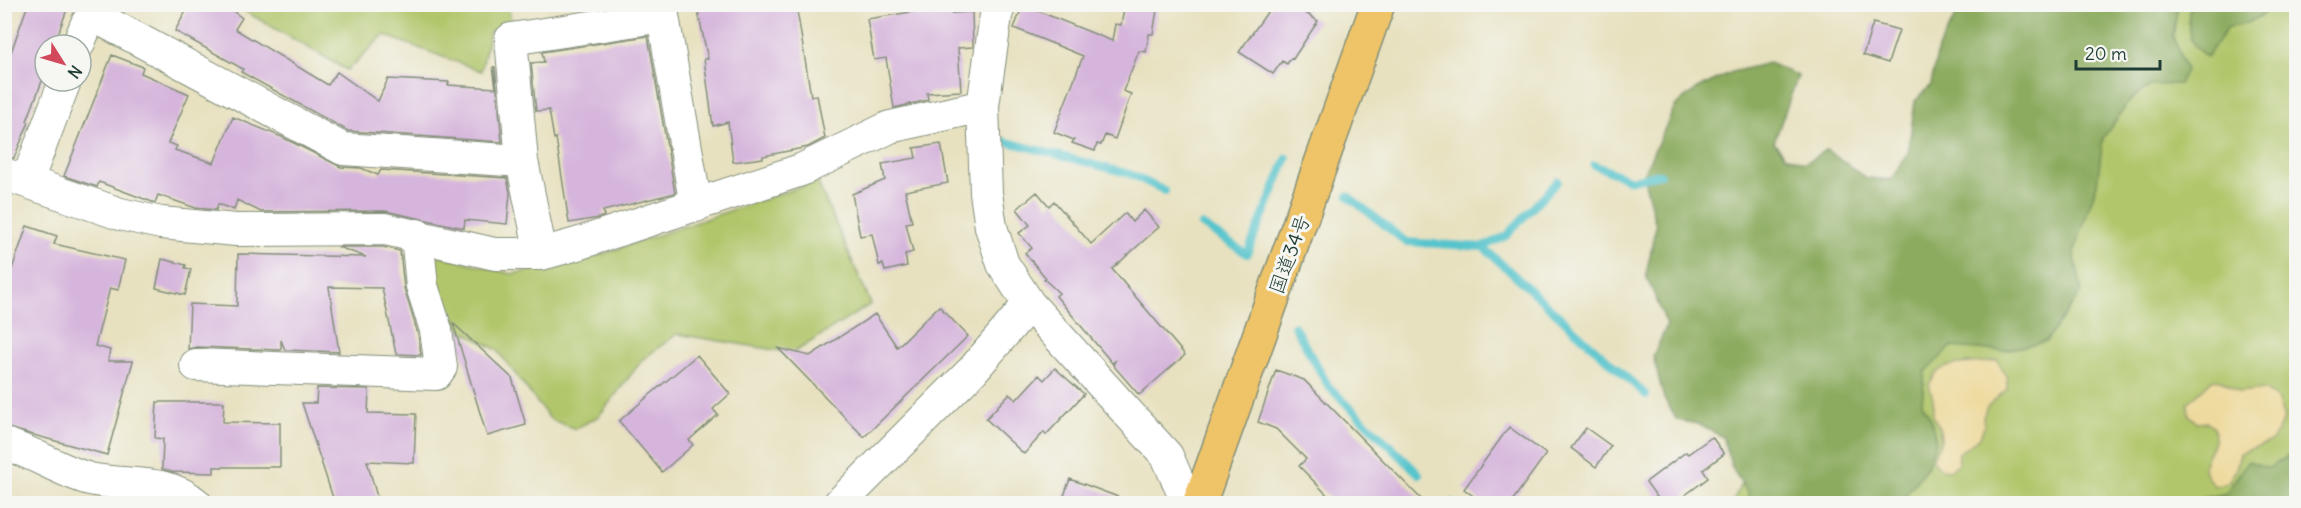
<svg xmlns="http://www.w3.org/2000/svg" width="2301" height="508" font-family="Delius,'Klee One',sans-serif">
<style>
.green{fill:#b1c66a;stroke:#68824f;stroke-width:1.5}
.forest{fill:#8cab5e;stroke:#567449;stroke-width:1.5}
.sand{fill:#eeda9e;stroke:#868c69;stroke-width:1.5}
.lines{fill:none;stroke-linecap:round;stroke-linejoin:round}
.stream{stroke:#57c4cc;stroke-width:8}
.building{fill:#d6b5dc}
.minor-casing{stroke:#838f7a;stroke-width:34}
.trunk-casing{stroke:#838f7a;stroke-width:36}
.minor{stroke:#fff;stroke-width:32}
.trunk{stroke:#efc469;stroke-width:33}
.labels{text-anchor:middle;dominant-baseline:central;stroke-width:6;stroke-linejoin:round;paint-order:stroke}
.street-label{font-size:20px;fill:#1f3d34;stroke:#f6f6f2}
</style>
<rect width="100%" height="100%" fill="#f6f6f2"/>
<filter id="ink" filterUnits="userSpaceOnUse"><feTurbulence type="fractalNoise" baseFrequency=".0167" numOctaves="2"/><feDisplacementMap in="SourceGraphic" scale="12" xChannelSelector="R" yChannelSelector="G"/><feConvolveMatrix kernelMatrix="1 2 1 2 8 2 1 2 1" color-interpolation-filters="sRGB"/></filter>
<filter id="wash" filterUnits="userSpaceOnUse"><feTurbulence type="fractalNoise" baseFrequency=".008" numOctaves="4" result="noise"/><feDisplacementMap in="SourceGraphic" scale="24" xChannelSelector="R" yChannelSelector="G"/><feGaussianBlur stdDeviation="1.35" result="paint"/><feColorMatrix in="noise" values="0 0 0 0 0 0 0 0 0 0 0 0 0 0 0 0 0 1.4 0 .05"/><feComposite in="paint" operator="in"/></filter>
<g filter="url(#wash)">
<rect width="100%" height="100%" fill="#e7e1bf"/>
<path class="green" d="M 234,5 L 507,5 L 513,25 L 490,31 L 481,71 L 384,35 L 347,70 Z
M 2011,5 L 2296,5 L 2296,503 L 1732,504 L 1778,402 Z
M 817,181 L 871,304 L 793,353 L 677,334 L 643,359 L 599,416 L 575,429 L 550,419 L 497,350 L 445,321 L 426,252 L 512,274 L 579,262 Z"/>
<path class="forest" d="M 2199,4 L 2272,4 L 2272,5 C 2263,18 2243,26 2228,27 L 2207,57 C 2187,44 2188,32 2189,10 Z
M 1962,5 L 2178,5 L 2173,37 L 2186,70 L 2179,84 L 2152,85 L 2131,99 L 2103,138 L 2097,184 L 2074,253 L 2082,291 L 2046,341 L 2002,351 L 1951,347 L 1925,372 L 1922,403 L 1931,419 L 1936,441 L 1927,467 L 1900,503 L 1749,503 L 1748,493 L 1732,468 L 1723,437 L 1698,424 L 1677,420 L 1664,398 L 1653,356 L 1667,325 L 1646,275 L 1656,226 L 1643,174 L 1676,105 L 1697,89 L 1732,72 L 1769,63 L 1798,76 L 1774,142 L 1786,156 L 1805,163 L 1826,150 L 1867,178 L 1891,180 L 1908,153 L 1915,101 L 1931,85 L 1938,48 Z
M 2296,451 L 2296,496 L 2291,503 L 2196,503 L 2196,500 L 2226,493 L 2248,461 L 2269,468 Z"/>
<path class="sand" d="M 1997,360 L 2007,378 L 2007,389 L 1987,407 L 1983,417 L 1984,426 L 1980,437 L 1959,453 L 1958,464 L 1951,470 L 1941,469 L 1932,459 L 1941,441 L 1940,429 L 1933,415 L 1933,399 L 1929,385 C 1931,382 1934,375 1937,372 C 1951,360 1980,365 1997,360 Z
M 2212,380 L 2221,380 L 2240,392 L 2264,389 L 2277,398 L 2284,419 L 2272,441 L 2240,453 L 2236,469 L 2228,482 L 2215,486 C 2188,461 2220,453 2214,427 L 2207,422 L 2197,423 L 2189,415 L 2188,403 Z"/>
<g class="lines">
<path class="stream" d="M 1004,141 L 1130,174 L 1165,191
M 1594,165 L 1631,180 L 1660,174
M 1348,196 L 1406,242 L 1483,247 L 1506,236 L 1558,181
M 1202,225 L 1247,254 L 1287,158
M 1483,247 L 1646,395
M 1294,326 L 1329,387 L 1419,474
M 1452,503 L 1453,504"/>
</g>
<g id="blocks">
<path class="building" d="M 28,4 L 69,4 L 54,45 L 45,45 L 45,73 L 27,121 L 29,122 L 14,158 L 4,157 L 4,72 Z
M 190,4 L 223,4 L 242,18 L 235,29 L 328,85 L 337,72 L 378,101 L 388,79 L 449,82 L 448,85 L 496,88 L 493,67 L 495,67 L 502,142 L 348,131 L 241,72 L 243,69 L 175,31 Z
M 709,4 L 796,4 L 811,96 L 817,95 L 825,138 L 808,147 L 763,156 L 763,158 L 733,162 L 728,122 L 713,126 L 704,59 L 708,59 L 697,7 Z
M 1125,4 L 1158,4 L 1153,34 L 1149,34 L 1146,52 L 1139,51 L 1123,91 L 1131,94 L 1115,139 L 1105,135 L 1101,145 L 1097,144 L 1095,151 L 1072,143 L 1074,140 L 1054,132 L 1083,56 L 1014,28 L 1023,5 L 1112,41 L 1115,24 L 1121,25 Z
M 1273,4 L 1310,4 L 1304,12 L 1318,21 L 1293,59 L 1291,58 L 1287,64 L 1282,61 L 1273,74 L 1239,52 Z
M 955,5 L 952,13 L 972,12 L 973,47 L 958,48 L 961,91 L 927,93 L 928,100 L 894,108 L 886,58 L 874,60 L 867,19 Z
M 1873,23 L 1899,30 L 1888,63 L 1863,55 Z
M 648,36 L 675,193 L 603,211 L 604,216 L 599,218 L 569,223 L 556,138 L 554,139 L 549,110 L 536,111 L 531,63 L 544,62 L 542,52 Z
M 112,55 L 143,67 L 141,73 L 189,94 L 168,143 L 177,146 L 175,150 L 214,163 L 233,117 L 282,137 L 341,167 L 361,168 L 378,175 L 381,170 L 507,178 L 510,193 L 507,224 L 465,220 L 464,228 L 385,211 L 261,212 L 237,200 L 234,210 L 218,204 L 216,210 L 196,208 L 158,195 L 155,203 L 99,182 L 97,187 L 64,176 Z
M 941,144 L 948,183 L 905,191 L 912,222 L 906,223 L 913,252 L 905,254 L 907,266 L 885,271 L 883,264 L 879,265 L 872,234 L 860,236 L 852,194 L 885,180 L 882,164 L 916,158 L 914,148 Z
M 1037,192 L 1049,206 L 1054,201 L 1091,244 L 1125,213 L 1132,222 L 1144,210 L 1159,227 L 1112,269 L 1185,355 L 1139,395 L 1113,365 L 1115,361 L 1112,363 L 1056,296 L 1059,293 L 1044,279 L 1046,278 L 1025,253 L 1032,248 L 1019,233 L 1030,225 L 1017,209 Z
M 27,226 L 57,236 L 54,244 L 125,260 L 118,290 L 110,288 L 95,346 L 110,350 L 108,361 L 133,361 L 107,455 L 4,427 L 4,292 Z
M 338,247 L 383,247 L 400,251 L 404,288 L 418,334 L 421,355 L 396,354 L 382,288 L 329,287 L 339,352 L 285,350 L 281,340 L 281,350 L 279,350 L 197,347 L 188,349 L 190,304 L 237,306 L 238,254 L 366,257 Z
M 162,259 L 186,265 L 185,268 L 191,269 L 185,295 L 156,288 Z
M 939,306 L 968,336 L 864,437 L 778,348 L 810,356 L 875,314 L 897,347 Z
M 453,323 L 512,378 L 526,425 L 487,436 Z
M 697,355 L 730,394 L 713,409 L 718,415 L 689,440 L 693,445 L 662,472 L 619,421 Z
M 1055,368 L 1084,394 L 1046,435 L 1044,432 L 1024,454 L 986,419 L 1009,394 L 1016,400 L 1039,375 L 1044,380 Z
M 1276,370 L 1304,380 L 1426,504 L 1336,504 L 1299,466 L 1306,459 L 1276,429 L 1258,422 Z
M 317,388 L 369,389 L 368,413 L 416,414 L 414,463 L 367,461 L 379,504 L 335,504 L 302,403 L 316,403 Z
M 157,402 L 224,402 L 223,422 L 280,423 L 280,467 L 214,467 L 214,473 L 172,472 L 162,469 L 163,439 L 155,438 Z
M 1509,427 L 1546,454 L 1510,504 L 1484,504 L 1464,489 Z
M 1586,428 L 1611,446 L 1596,467 L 1571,448 Z
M 1712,437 L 1724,454 L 1703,470 L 1708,478 L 1673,504 L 1662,504 L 1646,482 L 1686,452 L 1688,454 Z
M 1070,479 L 1129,501 L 1128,504 L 1061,504 Z"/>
</g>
</g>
<g filter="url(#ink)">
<use href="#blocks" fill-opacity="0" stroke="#838f7a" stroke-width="1.5"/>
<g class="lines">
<g class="minor-casing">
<path id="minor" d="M 1000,4 L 996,15 L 983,106 L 986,193 L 991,227 L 1003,264 L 1029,304 L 1167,456 L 1188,504
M 78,45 L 87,23 L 98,18 L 343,149 L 522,161
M 4,174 L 120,214 L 161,223 L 236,230 L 385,229 L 495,254 L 541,254 L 577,244 L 801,170 L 890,127 L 983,106
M 27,181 L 65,81
M 541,254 L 522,161 L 511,39 L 663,16 L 696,206
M 196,365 L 436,374 L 441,367 L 436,330 L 422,286 L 417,235
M 4,444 C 34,452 62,472 90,479 C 125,487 167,478 196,504
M 839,504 L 973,370 L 1029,304"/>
</g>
<g class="trunk-casing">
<path id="trunk" d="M 1199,504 L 1378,4"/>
</g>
<use href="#minor" class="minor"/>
<use href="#trunk" class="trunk"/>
</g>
</g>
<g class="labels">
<g class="street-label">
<text transform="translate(1289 254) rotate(-70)">国道34号</text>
</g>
</g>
<rect width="2301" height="508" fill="none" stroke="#f6f6f2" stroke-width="24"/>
<g transform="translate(63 63) rotate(127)"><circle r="28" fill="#f6f6f2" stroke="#a0aca6" stroke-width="1.5"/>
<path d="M0-4.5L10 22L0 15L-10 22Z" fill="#d1495b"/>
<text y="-9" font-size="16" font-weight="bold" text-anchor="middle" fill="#1f3d34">N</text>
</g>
<path d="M2076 60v9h84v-9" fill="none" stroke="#1f3d34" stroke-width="3"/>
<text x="2085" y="60" font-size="18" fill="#1f3d34" stroke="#f6f6f2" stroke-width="4.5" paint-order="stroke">20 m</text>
</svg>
